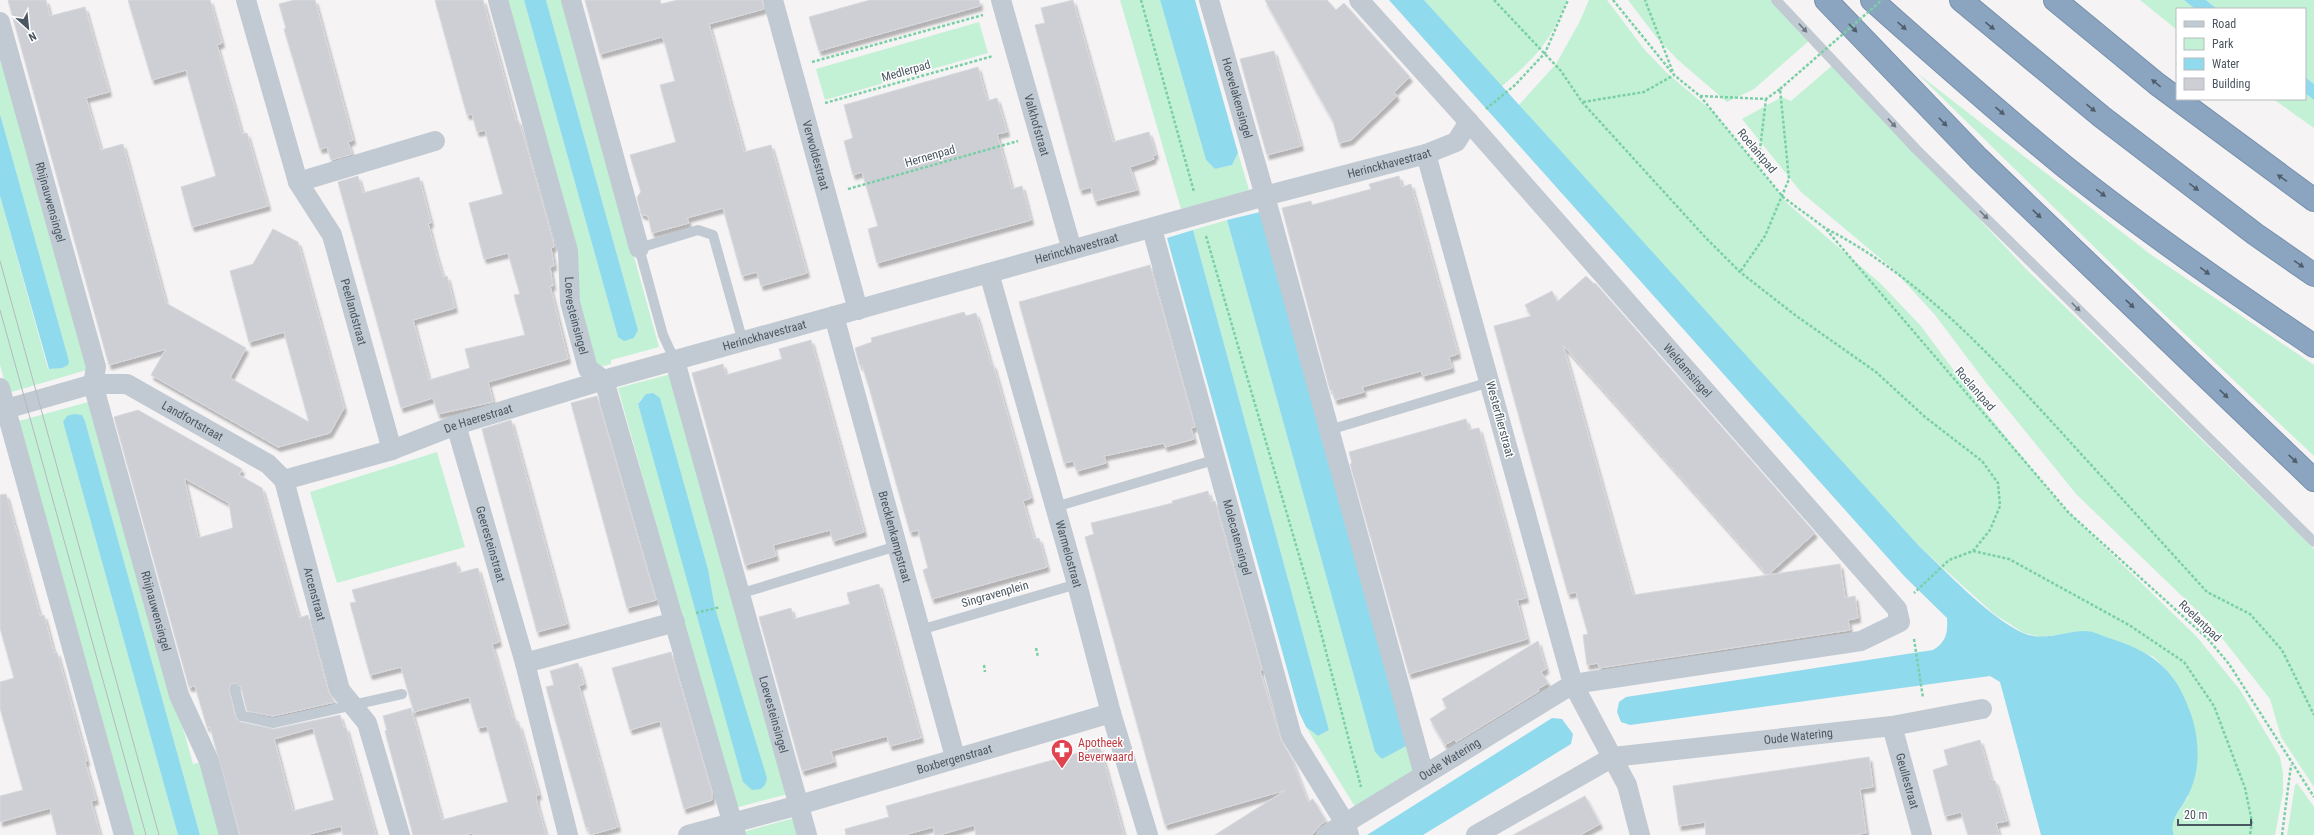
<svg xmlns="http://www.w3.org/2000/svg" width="2314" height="835" font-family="'Roboto Condensed',sans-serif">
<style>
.green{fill:#c3f1d5;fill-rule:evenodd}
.water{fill:#90daee}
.building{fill:#cdcfd5;stroke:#d7d9de;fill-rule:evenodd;filter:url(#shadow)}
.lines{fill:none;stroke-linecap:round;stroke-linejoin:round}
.highway-casing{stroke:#7690ad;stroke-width:24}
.path{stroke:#7ad0a6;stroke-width:2.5;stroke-dasharray:3 2;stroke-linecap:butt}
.lane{stroke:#c1cad2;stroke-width:10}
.street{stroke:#c1cad2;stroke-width:20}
.highway{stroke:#8ba5c1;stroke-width:22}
.tram{stroke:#b5b8bd;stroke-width:1}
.path-bridge{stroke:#7ad0a6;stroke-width:2.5;stroke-dasharray:3 2;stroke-linecap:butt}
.oneway{fill:#505e6b}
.oneway2{fill:#6e7983}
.labels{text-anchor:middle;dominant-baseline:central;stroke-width:3;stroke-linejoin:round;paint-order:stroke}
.street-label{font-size:12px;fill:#4a5661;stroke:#fff}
.health-label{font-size:12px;fill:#be3a42;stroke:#fff;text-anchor:start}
</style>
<defs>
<filter id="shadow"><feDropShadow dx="2.5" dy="4.5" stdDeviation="1" flood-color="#0004"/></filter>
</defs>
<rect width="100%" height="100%" fill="#f5f3f3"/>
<path class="green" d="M 505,0 L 524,0 L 618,337 L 634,338 L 638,330 L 546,0 L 563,0 L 659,347 L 611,360 L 611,364 L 596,368 Z
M 1120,0 L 1160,0 L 1206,160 L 1215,169 L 1232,165 L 1238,153 L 1249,190 L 1181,209 Z
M 1424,0 L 1567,0 C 1549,44 1537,56 1501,87 Z
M 1589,0 L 1607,0 L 1644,49 L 1667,73 L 1713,112 L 1788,204 L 1879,282 L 1921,326 L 1972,395 L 2062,506 L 2197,637 L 2240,690 L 2280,757 L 2283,773 L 2283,792 L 2275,835 L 2174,835 L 2171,829 L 2172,821 L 2188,797 L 2189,709 L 2172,676 L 2154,657 L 2120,642 L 2087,631 L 2041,637 L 2024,633 L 1994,614 L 1919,546 L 1518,106 L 1556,64 L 1579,23 Z
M 1628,0 L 1773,0 L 1810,40 L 1754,89 L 1727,102 L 1678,60 L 1657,38 Z
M 2140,0 L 2184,0 L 2195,9 L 2177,9 L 2177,30 Z
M 2206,0 L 2314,0 L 2314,84 L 2305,77 L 2305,9 L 2217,9 Z
M 979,22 L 988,53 L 825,100 L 816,69 Z
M 0,46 L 90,369 L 8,393 L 0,365 L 0,196 L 48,369 L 69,361 L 0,114 Z
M 1834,64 L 2026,269 L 2314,549 L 2314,787 L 2281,737 L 2270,699 L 2211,624 L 2076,494 L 1987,384 L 1935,315 L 1893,269 L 1801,192 L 1742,119 L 1782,97 L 1791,101 Z
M 1917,73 L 2150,254 L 2314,365 L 2314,456 L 2131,283 Z
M 2305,93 L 2314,100 L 2314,128 L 2273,99 L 2305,99 Z
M 1227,220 L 1375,752 L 1382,758 L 1408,745 L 1416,774 L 1357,810 L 1306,727 L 1318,736 L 1329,730 L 1193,230 Z
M 671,374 L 788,794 L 735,808 L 618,388 ZM 660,398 L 708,569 L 715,608 L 688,580 L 638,404 L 641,399 Z
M 92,401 L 193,764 L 202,762 L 222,835 L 200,835 L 85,421 L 63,422 L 178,835 L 129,835 L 15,422 Z
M 437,452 L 465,547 L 337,583 L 310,492 Z
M 2297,783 L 2314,807 L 2314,835 L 2287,835 L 2295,785 Z
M 794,818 L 798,835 L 744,835 L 743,832 Z"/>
<path class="water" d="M 524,0 L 546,0 L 638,330 L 634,338 L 624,341 L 618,337 Z
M 1160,0 L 1195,0 L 1238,153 L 1232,165 L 1215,169 L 1206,160 Z
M 1389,0 L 1424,0 L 1919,546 C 1948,573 1987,616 2023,633 C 2044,642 2065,631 2086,631 C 2093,631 2102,636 2109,638 C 2150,651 2174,667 2189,709 C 2196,726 2199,747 2197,765 C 2196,775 2192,789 2187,797 C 2181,810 2168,820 2174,835 L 2041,835 L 2000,682 L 1990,676 L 1630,725 L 1621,722 L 1617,712 L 1619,702 L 1626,697 L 1933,650 C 1946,642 1948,633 1947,618 L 1905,577 Z
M 2184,0 L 2206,0 L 2217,9 L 2195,9 Z
M 2305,77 L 2314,84 L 2314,100 L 2305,93 Z
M 0,114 L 69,361 L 68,365 L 62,368 L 49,369 L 0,196 Z
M 1260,212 L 1408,745 L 1382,759 L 1375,752 L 1227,220 Z
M 1193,230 L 1329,730 L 1318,736 L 1306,727 L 1299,712 L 1167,238 Z
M 653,393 L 660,398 L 708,569 L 715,608 L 767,778 L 765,785 L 761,789 L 752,790 L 743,782 L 638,404 L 646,394 Z
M 74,414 L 82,415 L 85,421 L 200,835 L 178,835 L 63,422 L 67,416 Z
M 1552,718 L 1562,719 L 1573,734 L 1571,744 L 1423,835 L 1367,835 Z"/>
<path class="building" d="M 8,0 L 46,0 L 50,16 L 85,7 L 109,92 L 86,98 L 101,150 L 123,144 L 166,303 L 246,348 L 230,378 L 309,422 L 284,332 L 249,342 L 230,271 L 253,264 L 273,229 L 298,242 L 344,408 L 330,433 L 278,447 L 151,375 L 166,349 L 109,365 Z
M 128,0 L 210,0 L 222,43 L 217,45 L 232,98 L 242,134 L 247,133 L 268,206 L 192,227 L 181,187 L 216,176 L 186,70 L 152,80 Z
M 294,0 L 315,0 L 353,140 L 348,142 L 352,154 L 331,160 L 327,147 L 320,149 L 284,29 L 286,28 L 279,4 Z
M 435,0 L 483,0 L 516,121 L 518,120 L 526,144 L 553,241 L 554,247 L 551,248 L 554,266 L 550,267 L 553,286 L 550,286 L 568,359 L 488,382 L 493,402 L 438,414 L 433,398 L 401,408 L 338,182 L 358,176 L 363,193 L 419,177 L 431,223 L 428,223 L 435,250 L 443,277 L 447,276 L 455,308 L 413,320 L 429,380 L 470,368 L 465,349 L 525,335 L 514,295 L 520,294 L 508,253 L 484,259 L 469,203 L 503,194 L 485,130 L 477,132 L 472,114 L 467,115 Z
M 585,0 L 660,0 L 661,4 L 678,0 L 762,0 L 764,9 L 709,24 L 744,152 L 771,145 L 807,273 L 761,286 L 757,272 L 742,276 L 723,208 L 687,218 L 689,223 L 652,233 L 648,216 L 641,214 L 637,197 L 641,192 L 630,155 L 676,142 L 660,85 L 675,81 L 665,44 L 662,37 L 600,54 Z
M 870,0 L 979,0 L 980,6 L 819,51 L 809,17 Z
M 1073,0 L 1113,142 L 1149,132 L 1156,155 L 1153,156 L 1154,159 L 1130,167 L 1137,190 L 1095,201 L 1091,187 L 1080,190 L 1035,25 L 1045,23 L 1041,8 Z
M 1265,0 L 1327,0 L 1336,10 L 1344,3 L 1410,77 L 1394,92 L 1397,96 L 1351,140 L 1339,143 L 1333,121 Z
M 1274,51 L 1301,146 L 1267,155 L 1240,59 Z
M 978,67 L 987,101 L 997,98 L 1007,132 L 997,134 L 1012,189 L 1022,186 L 1031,220 L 877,263 L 868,229 L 878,226 L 862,172 L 853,175 L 844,141 L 853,138 L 844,105 Z
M 1399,176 L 1402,187 L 1411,184 L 1458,354 L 1449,357 L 1452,368 L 1423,376 L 1421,371 L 1362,387 L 1364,392 L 1335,400 L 1332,390 L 1330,390 L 1282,208 L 1311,201 L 1312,205 L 1371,189 L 1369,184 Z
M 1150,265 L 1195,427 L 1191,428 L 1194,439 L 1165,447 L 1164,443 L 1104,456 L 1106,463 L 1077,471 L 1073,461 L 1064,463 L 1019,302 Z
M 1586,276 L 1594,284 L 1595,283 L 1815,533 L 1768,575 L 1840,564 L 1845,598 L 1855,596 L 1858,618 L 1848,620 L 1850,630 L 1599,668 L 1598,663 L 1587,665 L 1583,635 L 1588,634 L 1576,592 L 1568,594 L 1494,326 L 1531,316 L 1525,305 L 1552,291 L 1557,302 ZM 1563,345 L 1631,421 L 1768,575 L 1633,595 Z
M 964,312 L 966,316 L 976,313 L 991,364 L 993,364 L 1031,498 L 1023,501 L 1034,539 L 1039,538 L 1047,567 L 932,599 L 923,570 L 928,568 L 918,530 L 910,532 L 869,387 L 862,365 L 860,366 L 855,348 L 872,342 L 871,338 Z
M 811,340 L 864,532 L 833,541 L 830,530 L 773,545 L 776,556 L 745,565 L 692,373 L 723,364 L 726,375 L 782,359 L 779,349 Z
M 597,396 L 656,600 L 627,608 L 571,403 Z
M 138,410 L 242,469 L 239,475 L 262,488 L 299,618 L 308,615 L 329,693 L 335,702 L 273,716 L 247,711 L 241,687 L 234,683 L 230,685 L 229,690 L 236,718 L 241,722 L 274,729 L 340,715 L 344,728 L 346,727 L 376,835 L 343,835 L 341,826 L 305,835 L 240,835 L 210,727 L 207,727 L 195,686 L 189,687 L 114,417 ZM 184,478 L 229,503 L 233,528 L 198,538 ZM 313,728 L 334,800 L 293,811 L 274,739 Z
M 1466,419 L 1469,430 L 1479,428 L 1526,598 L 1517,600 L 1527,639 L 1409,674 L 1350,464 L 1352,463 L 1349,452 Z
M 511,420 L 567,624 L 537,632 L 482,429 Z
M 1208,491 L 1211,502 L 1215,501 L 1262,670 L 1260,671 L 1281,740 L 1291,757 L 1308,802 L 1313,799 L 1326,821 L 1320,825 L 1312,835 L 1215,835 L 1286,790 L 1165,825 L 1085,537 L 1094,534 L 1091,523 L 1173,503 L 1172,501 Z
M 6,494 L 40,616 L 44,615 L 54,653 L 57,652 L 87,761 L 85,762 L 96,800 L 91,801 L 100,835 L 57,835 L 50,808 L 0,822 L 0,796 L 23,790 L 0,708 L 0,682 L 14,678 L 0,628 L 0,495 Z
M 456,562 L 459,573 L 478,568 L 499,642 L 492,644 L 513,718 L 515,717 L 517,725 L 519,724 L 525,745 L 539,795 L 536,795 L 537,803 L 546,835 L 473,835 L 472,833 L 463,835 L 413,835 L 385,731 L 387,730 L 383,716 L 411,708 L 442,820 L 508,802 L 487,726 L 478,728 L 469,697 L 414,712 L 401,667 L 370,675 L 350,603 L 356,602 L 352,590 Z
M 879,584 L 921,738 L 890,746 L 887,736 L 831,751 L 834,762 L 802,771 L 759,617 L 791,608 L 794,619 L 850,604 L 847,593 Z
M 1538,641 L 1546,669 L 1541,672 L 1548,683 L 1538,689 L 1539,691 L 1456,742 L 1455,739 L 1445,745 L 1430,719 L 1447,708 L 1442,699 Z
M 671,652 L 712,792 L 712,800 L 684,809 L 660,721 L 630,730 L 612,668 Z
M 578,663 L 584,684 L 579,686 L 618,827 L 590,835 L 588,827 L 586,828 L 546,687 L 554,685 L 550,671 Z
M 1980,740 L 1991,779 L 1995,781 L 2007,821 L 1996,823 L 1999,835 L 1968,835 L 1961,812 L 1945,816 L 1933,770 L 1948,765 L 1944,750 Z
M 1100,747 L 1124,835 L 976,835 L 974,825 L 939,835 L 935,835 L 933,827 L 904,835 L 846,835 L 845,829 L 889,817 L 886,806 Z
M 1869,757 L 1873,787 L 1860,789 L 1866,833 L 1852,835 L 1706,835 L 1705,822 L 1679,826 L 1673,786 Z
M 1585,796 L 1600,824 L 1580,835 L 1513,835 Z"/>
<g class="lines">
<g class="highway-casing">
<path id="highway" d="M 1826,0 L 1978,158 L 2314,480
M 1872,0 C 1935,56 1999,113 2064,166 C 2144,230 2229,289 2314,346
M 1961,0 L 2102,117 L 2255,234 L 2314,275
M 2055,0 L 2157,84 L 2314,200"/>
</g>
<path class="path" d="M 1141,0 L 1194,192
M 1494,0 L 1561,71 L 1582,102 L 1705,237 L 1740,272 L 1795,315 L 1876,372 L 1925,417 L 1982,461 L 1998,483 L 2000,506 L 1990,530 L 1973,551 L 1949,560 L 1914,593
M 1613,0 L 1674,75 L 1700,96 L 1783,197 L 1825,228 L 2069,513 L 2208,639 L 2229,664 L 2314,797
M 812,62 L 983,15
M 1700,96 L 1766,99 L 1780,89 L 1789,179 L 1765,236 L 1740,272
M 1583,102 L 1644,92 L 1674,75 L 1645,0
M 825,103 L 993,56
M 1486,109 L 1515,85 L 1545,53 L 1568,0
M 1758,166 L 1766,99
M 848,189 L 1018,141
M 1827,229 C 1920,277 1993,358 2063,434 C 2111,487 2159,539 2207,592 L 2250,614 L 2282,650 L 2314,715
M 1206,236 L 1317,617 L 1361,787
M 1973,551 L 2009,559 L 2129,625 L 2184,662 L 2214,706 L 2245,788 L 2252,822 L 2250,835
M 696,613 L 720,607
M 1914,639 L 1923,698
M 1036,648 L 1038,657
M 984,665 L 985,672
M 2282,835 L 2291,765"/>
<path class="lane" d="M 1776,0 L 1916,149 L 2314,542
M 675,361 L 663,335 L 639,248 L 698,230 L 713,235 L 743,342
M 1329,430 L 1490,382
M 1055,507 L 1217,459
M 749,591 L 897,546
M 920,630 L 1077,584
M 235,689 L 242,716 L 273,723 L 402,694"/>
<g class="street">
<path id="s1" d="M 246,0 L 298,182 L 332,235 L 392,450"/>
<path id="s2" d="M 498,0 L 568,251 L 570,302 L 588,369 L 604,380 L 736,835"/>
<path d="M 571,0 L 639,248"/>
<path id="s3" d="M 773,0 L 858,310"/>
<path id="s4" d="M 1001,0 L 1072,250"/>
<path id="s5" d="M 1209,0 L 1265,196 L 1424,775"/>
<path id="s6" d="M 1359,0 L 1469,122 L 1897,609 L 1900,622 L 1861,641 L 1573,684 L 1627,785 L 1640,835"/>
<path id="s7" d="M 0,22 L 96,367 L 93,384 L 179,695 L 209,761 L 229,835"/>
<path d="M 298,182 L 435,141"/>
<path id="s8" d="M 1152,229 L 1292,737 L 1345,823 L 1349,835"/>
<path id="s9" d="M 989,273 L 1077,584 L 1111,713 L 1148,835"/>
<path id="s10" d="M 834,316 L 955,757"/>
<path id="s11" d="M 675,361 L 807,835"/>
<path d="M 0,388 L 124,835"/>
<path id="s12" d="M 0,407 L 6,409 L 93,384 L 127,384 L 268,464 L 284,480"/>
<path id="s13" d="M 456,425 L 525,663 L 568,835"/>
<path id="s14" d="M 284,480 L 392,450 L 456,425 L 604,380 L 1265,196 L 1426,154 L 1456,142 L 1469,122"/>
<path id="s15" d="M 284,480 L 340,690 L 367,723 L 400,835"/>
<path d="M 525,663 L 675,622"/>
<path id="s16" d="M 1892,726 L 1922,835"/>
<path id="s17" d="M 688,835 L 799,805 L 1111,713"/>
<path id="s18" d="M 1326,835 L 1573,684 L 1426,154"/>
<path id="s19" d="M 1476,835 L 1613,757 L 1892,726 L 1982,709"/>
</g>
<use href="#highway" class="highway"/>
<path class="tram" d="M 0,261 L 159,835
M 0,310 L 146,835"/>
<path class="path-bridge" d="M 1780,89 L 1882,0"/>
</g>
<defs><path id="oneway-solid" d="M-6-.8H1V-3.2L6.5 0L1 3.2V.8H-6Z"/></defs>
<g class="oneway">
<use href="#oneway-solid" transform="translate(1902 26) rotate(42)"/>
<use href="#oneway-solid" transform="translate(1990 26) rotate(39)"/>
<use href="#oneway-solid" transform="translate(1853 28) rotate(46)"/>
<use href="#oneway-solid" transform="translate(2156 83) rotate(-141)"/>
<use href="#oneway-solid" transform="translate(2091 108) rotate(39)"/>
<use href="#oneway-solid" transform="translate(2000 111) rotate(40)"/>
<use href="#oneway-solid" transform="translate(1943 122) rotate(46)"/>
<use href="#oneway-solid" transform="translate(2282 178) rotate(-145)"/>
<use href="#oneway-solid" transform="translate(2194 187) rotate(37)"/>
<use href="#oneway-solid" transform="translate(2101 193) rotate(37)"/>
<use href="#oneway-solid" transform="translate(2037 214) rotate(44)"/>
<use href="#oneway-solid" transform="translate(2299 264) rotate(34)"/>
<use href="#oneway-solid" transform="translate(2205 271) rotate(37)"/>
<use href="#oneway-solid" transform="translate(2130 304) rotate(44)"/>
<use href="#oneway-solid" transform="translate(2224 394) rotate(44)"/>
<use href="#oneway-solid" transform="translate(2293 459) rotate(43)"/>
</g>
<g class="oneway2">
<use href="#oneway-solid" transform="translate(1803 28) rotate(47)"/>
<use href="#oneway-solid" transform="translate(1892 123) rotate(47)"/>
<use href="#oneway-solid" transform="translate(1984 215) rotate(45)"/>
<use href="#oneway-solid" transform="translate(2076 307) rotate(45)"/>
</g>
<defs>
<g id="pharmacy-pin" transform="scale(1.15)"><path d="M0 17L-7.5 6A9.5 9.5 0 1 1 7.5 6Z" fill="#e0444e" stroke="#fff"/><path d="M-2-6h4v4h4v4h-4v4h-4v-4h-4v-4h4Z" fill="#fff"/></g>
</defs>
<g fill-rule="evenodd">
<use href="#pharmacy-pin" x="1062" y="750"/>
</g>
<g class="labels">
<g class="street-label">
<text transform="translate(906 71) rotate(-16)">Medlerpad</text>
<text stroke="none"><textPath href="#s5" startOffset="102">Hoevelakensingel</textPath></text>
<text stroke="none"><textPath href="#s4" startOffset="130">Valkhofstraat</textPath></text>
<text transform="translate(1757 151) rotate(50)">Roelantpad</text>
<text stroke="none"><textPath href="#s3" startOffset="161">Verwoldestraat</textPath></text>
<text transform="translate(930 156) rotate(-16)">Hernenpad</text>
<text stroke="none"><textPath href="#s14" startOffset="1150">Herinckhavestraat</textPath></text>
<text stroke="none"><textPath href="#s7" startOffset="187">Rhijnauwensingel</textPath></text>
<text stroke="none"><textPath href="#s14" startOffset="826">Herinckhavestraat</textPath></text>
<text stroke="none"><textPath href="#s1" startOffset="332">Peellandstraat</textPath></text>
<text stroke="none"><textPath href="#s2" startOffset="326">Loevesteinsingel</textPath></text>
<text stroke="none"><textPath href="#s14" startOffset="502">Herinckhavestraat</textPath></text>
<text stroke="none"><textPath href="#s6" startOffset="495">Weldamsingel</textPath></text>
<text transform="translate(1975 389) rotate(49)">Roelantpad</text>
<text stroke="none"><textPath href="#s14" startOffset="204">De Haerestraat</textPath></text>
<text transform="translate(1500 419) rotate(75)">Westerflierstraat</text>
<text stroke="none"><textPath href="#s12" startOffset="206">Landfortstraat</textPath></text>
<text stroke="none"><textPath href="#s10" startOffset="229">Brecklenkampstraat</textPath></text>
<text stroke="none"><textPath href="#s8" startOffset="320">Molecatensingel</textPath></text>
<text stroke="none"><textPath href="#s13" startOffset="124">Geeresteinstraat</textPath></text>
<text stroke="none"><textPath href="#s9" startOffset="292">Warmelostraat</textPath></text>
<text stroke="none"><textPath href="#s15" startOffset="118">Arcenstraat</textPath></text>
<text transform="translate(995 594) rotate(-16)">Singravenplein</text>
<text stroke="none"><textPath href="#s7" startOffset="611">Rhijnauwensingel</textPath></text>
<text transform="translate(2200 621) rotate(44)">Roelantpad</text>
<text stroke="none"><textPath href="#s11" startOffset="367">Loevesteinsingel</textPath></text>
<text stroke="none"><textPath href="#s19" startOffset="344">Oude Watering</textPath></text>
<text stroke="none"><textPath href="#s17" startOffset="277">Boxbergenstraat</textPath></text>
<text stroke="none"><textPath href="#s18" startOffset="145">Oude Watering</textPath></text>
<text stroke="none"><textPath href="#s16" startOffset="57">Geullestraat</textPath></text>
</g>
<g class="health-label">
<text x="1078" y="743">Apotheek<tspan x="1078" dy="14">Beverwaard</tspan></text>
</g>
</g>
<rect x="2176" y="8" width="130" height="92" fill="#ffffff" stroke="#b7bbc0"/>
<rect x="2184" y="21" width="20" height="6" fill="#c1cad2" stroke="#b7bbc0"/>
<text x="2212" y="28" font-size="12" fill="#4a5661">Road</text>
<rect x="2184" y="38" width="20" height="12" fill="#c3f1d5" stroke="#b7bbc0"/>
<text x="2212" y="48" font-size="12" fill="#4a5661">Park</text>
<rect x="2184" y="58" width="20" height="12" fill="#90daee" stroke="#b7bbc0"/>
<text x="2212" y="68" font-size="12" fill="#4a5661">Water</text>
<rect x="2184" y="78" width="20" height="12" fill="#cdcfd5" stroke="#b7bbc0"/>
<text x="2212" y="88" font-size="12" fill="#4a5661">Building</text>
<g transform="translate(28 28) rotate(153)" stroke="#ffffff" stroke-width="3" paint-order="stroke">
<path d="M0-3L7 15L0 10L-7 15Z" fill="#4a5661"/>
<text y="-6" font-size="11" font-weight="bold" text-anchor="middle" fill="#4a5661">N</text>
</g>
<path d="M2178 819v6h73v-6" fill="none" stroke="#4a5661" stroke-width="2"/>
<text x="2184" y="819" font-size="12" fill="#4a5661" stroke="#ffffff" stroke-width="3" paint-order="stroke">20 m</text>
</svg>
